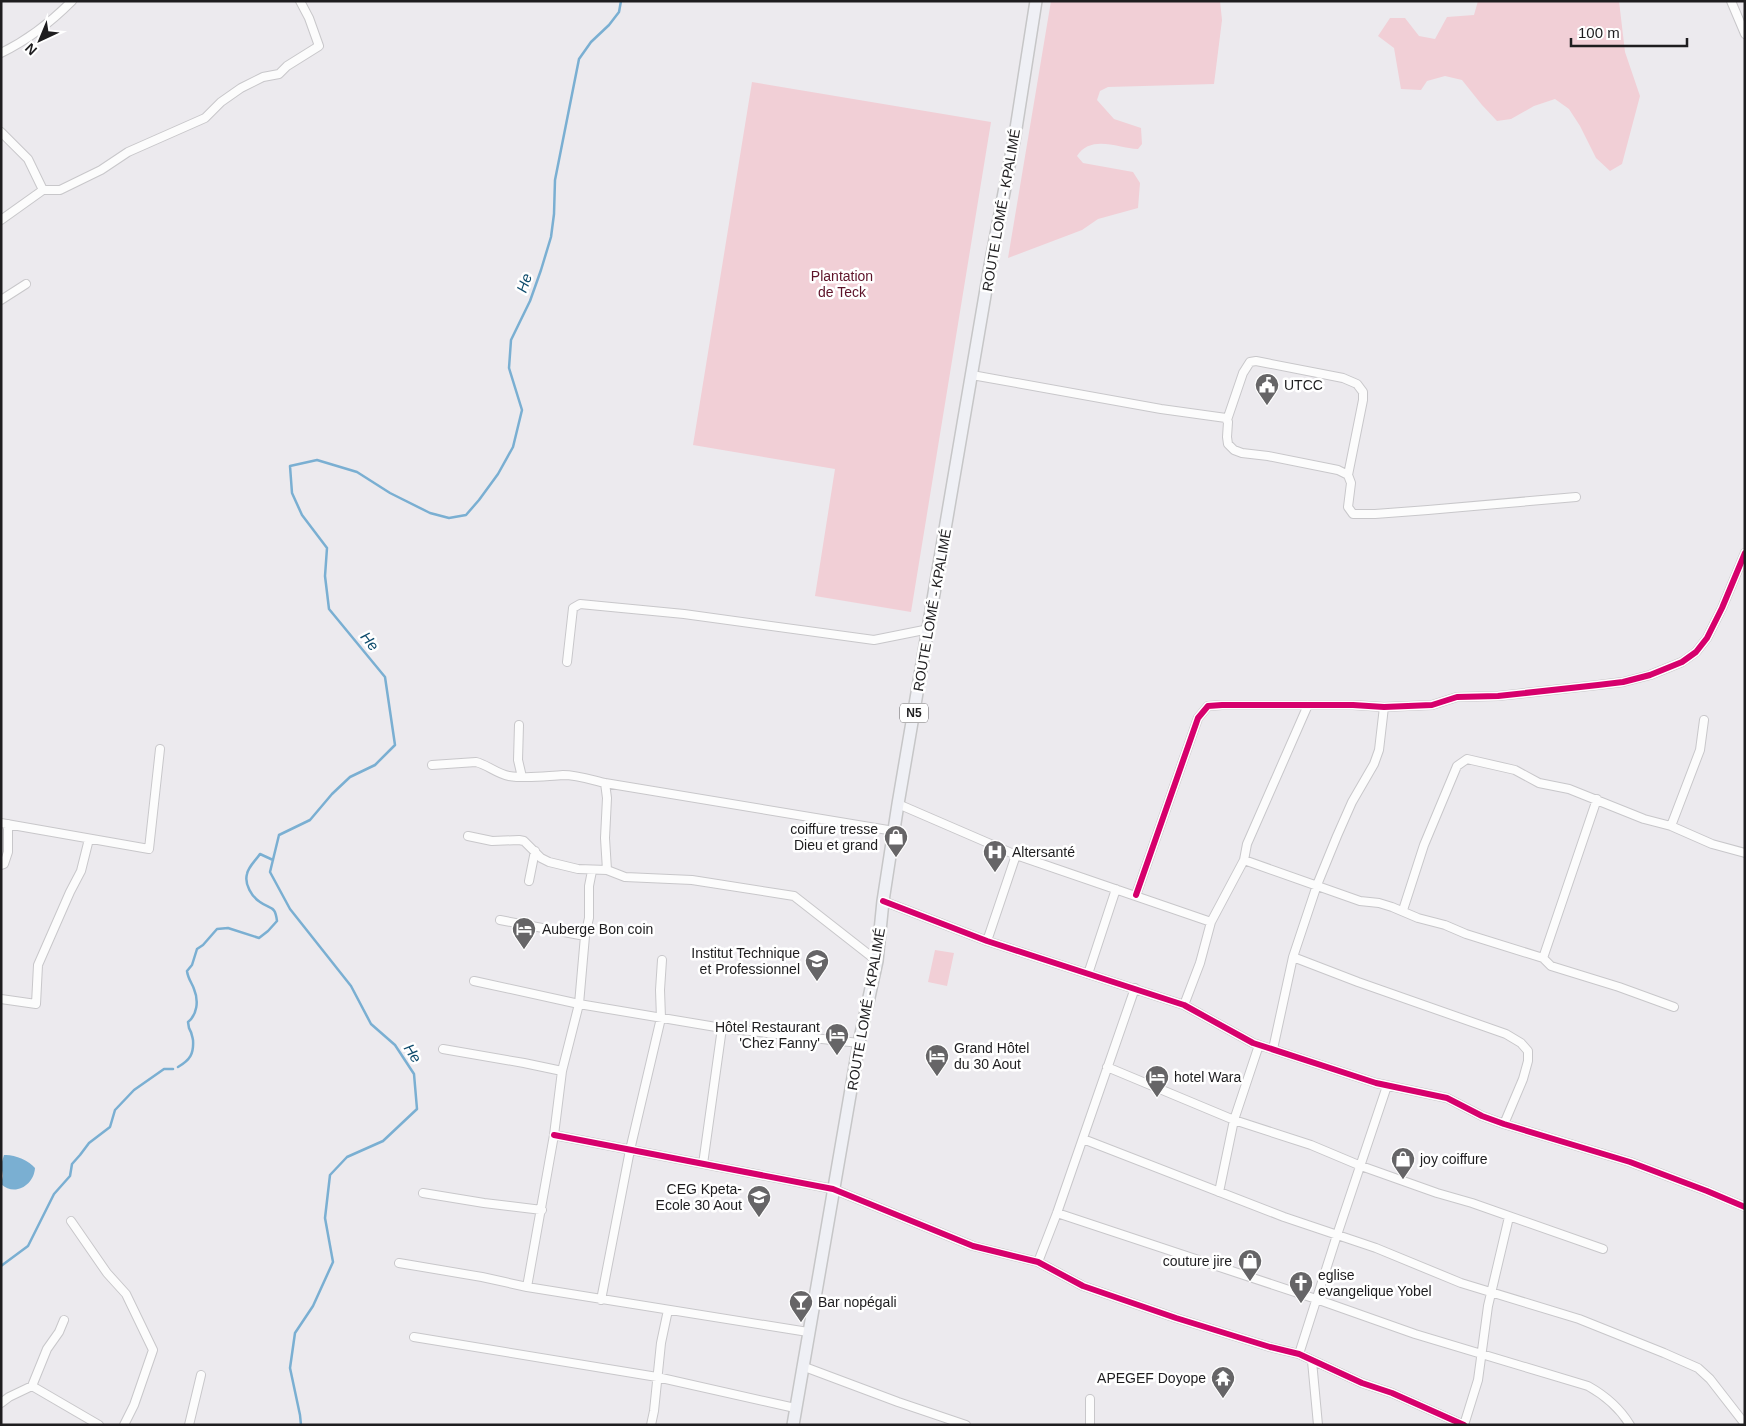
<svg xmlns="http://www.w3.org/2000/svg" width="1746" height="1426" font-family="Arial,sans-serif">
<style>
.green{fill:#f1cfd6}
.water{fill:#7aafd2}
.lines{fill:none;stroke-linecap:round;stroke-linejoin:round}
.stream{stroke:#7aafd2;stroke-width:2.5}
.minor-casing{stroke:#c8c7ca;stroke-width:10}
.primary-casing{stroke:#c6c6c7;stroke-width:14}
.minor{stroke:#fcfcfc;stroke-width:8}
.primary{stroke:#eff0f5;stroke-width:11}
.cycleway-casing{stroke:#fff;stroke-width:9}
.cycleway{stroke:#d6006c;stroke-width:6}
.labels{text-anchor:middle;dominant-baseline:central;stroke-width:5;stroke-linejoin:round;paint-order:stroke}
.shield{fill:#fff;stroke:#626162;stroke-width:1}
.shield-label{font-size:12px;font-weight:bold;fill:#1e1d1f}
.street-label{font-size:14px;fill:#1e1d1f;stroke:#fff}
.park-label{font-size:14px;fill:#5d1228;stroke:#fff}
.poi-label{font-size:14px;fill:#1e1d1f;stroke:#fff;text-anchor:start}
.water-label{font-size:15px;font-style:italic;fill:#0e4b6c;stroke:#fff}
</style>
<rect width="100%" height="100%" fill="#eceaee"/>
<path class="green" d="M 1051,1 L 1220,1 L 1222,20 L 1214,84 L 1108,87 L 1100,91 L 1097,100 L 1114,119 L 1141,128 L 1142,144 L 1138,149 C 1118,148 1091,134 1077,156 L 1083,163 L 1133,172 L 1140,183 L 1138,208 L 1098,219 L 1082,230 L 1008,258 Z
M 1478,1 L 1619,1 L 1625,52 L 1640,96 L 1622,164 L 1610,171 L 1596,158 L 1580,126 L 1569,109 L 1555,99 L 1534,106 L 1511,119 L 1497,121 L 1482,105 L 1462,80 L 1445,76 L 1427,81 L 1421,90 L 1401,89 L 1394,48 L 1378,36 L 1390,18 L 1405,18 L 1419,36 L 1435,39 L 1447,17 L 1474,15 Z
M 752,82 L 991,122 L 911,612 L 815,596 L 835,469 L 693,445 Z
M 935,950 L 954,953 L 947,986 L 928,982 Z"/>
<path class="water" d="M 4,1155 C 13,1154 29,1160 35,1168 C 34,1185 15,1197 1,1184 L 3,1176 L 1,1165 Z"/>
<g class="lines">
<path class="stream" d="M 178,1067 C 190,1060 194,1054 193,1040 C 192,1035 192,1033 189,1028 L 188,1022 C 197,1015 199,1001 194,989 C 192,983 188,979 187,971 L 192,965 L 197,949 L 203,945 L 217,929 L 228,928 L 259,938 L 268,931 L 277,921 C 275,905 271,910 260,902 C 252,897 244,884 247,874 C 248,867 256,860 260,854 L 273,860
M 1,1266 L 28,1246 L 54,1194 L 70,1176 L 72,1164 L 80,1155 L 89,1143 L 110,1127 L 115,1110 L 134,1090 L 164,1069 L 173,1069
M 301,1425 L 300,1415 L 290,1368 L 295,1333 L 313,1306 L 333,1262 L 325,1218 L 330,1175 L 347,1157 L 383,1141 L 417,1109 L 414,1074 L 395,1045 L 371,1024 L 351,986 L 290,909 L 270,872 L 279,835 L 310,820 L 332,794 L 350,777 L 375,765 L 395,745 L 385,677 L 329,609 L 325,576 L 327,548 L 302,515 L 292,493 L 290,466 L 317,460 L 357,472 L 390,493 L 430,513 L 449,518 L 466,515 L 479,500 L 498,474 L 513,447 L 522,410 L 509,368 L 511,340 L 530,301 L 541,270 L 551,237 L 554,214 L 555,180 L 579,59 L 591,42 L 609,25 L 619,12 L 621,1"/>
<g class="minor-casing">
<path id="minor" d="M 1731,1 L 1745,34
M 1,53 C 28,40 51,22 72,1
M 1,132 L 28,159 L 43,190
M 1,220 L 43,190 L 60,190 L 101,170 L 128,152 L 205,118 L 221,102 L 241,88 L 263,77 L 279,74 L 287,66 L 319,46 L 309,18 L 300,1
M 1,300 L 26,284
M 972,375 L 1161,409 L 1226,418 L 1228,422 L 1227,437 L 1228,444 L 1234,450 L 1242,453 L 1268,456 L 1338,470 L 1348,475 L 1351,483 L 1348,507 L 1353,514 L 1375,514 L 1428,510 L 1576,497
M 1227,420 L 1243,373 L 1250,362 L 1256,361 L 1343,378 L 1357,384 L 1363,392 L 1363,400 L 1348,475
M 567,662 L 573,608 L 580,604 L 684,614 L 874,640 L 929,629
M 519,725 L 518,760 L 522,777
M 432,765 L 476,762 C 488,765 497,774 509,776 C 527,779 545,776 563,775 C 577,775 592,780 605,783 L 607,798 L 605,838 L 607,870
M 605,783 L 894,831
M 898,804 L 1016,855 L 1211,922
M 1,823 L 149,849 L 160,749
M 1671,826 L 1700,750 L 1704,720
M 468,836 L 492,841 L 519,840 L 524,841 L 541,858 L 549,862 L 578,869 L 607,870 L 625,877 L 692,880 L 794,896 L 877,961
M 1244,860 L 1360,901 L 1379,903 L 1392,907 L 1418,918 L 1445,925 L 1466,934 L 1543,958 L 1551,966 L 1619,987 L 1674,1007
M 1,865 L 4,864 L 8,852 L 8,824
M 529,881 L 535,851
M 1136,895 L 1198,718 L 1208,706 L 1222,705 L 1353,705 L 1384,707 L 1432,705 L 1457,697 L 1498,696 L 1598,685 L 1623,682 L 1650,675 L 1682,662 L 1696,652 L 1707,638 L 1722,608 L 1745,553
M 883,901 L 987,941 L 1184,1005 L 1253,1043 L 1376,1083 L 1447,1098 L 1482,1116 L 1504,1124 L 1630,1162 L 1707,1191 L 1745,1207
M 1403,910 L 1424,845 L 1457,766 L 1467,759 L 1515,770 L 1539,783 L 1569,789 L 1644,819 L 1671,826 L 1712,844 L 1745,853
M 500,920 L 585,936
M 987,941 L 1016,855
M 1293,957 L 1317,885 L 1337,836 L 1352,802 L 1374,764 L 1379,750 L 1384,707
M 1543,958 L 1597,799
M 1088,974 L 1116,889
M 474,981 L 579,1004 L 585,936 L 589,918 L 589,886 L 592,871
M 1,999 L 36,1004 L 38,965 L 70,892 L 81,871 L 89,839
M 1184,1005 L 1200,963 L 1211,922 L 1244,860 L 1247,844 L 1308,705
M 443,1049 L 524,1063 L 562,1071
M 1273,1049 L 1293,957 L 1358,982 L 1506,1034 L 1521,1043 L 1528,1051 L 1528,1061 L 1523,1079 L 1504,1124
M 1107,1067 L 1234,1120 L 1311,1145 L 1361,1166 L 1437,1193 L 1472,1203 L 1603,1249
M 554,1135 L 833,1189 L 973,1246 L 1038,1262 L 1083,1286 L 1176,1318 L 1270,1347 L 1299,1354 L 1362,1383 L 1392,1393 L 1464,1425
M 1083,1139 L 1284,1217 L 1376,1248 L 1461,1283 L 1579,1319 L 1664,1353 L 1698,1368 L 1710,1379 L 1745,1424
M 703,1164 L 722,1028
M 1219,1192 L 1234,1120 L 1259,1045
M 423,1193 L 484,1203 L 542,1210
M 1057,1213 L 1316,1299 L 1415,1334 L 1588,1386 C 1606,1396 1619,1407 1630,1425
M 71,1221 L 107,1273 L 126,1294 L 153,1350 L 134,1405 L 124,1425
M 1038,1262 L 1057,1213 L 1135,988
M 399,1263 L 482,1277 L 527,1287 L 808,1332
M 527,1287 L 554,1135 L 562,1071 L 579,1004 L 722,1028 L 859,1043
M 601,1300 L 630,1150 L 661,1018 L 660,990 L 662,960
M 414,1337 L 657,1377 L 795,1408
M 1299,1354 L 1337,1235 L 1387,1086
M 1312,1361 L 1318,1425
M 802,1366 L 898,1402 L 966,1425
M 32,1386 L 99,1425
M 1,1403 L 9,1397 L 32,1386 L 47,1349 L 59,1332 L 64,1320
M 189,1425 L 201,1375
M 651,1425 L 654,1411 L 661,1343 L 668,1310
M 1090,1425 L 1090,1399
M 1464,1425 L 1478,1380 L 1488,1306 L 1509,1217"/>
</g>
<g class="primary-casing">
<path id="primary" d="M 793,1425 L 859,1043 L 877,961 L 883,901 L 898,804 L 990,266 L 1015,135 L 1036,1"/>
</g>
<use href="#minor" class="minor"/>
<use href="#primary" class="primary"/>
<g class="cycleway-casing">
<path id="cycleway" d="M 1136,895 L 1198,718 L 1208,706 L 1222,705 L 1353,705 L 1384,707 L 1432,705 L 1457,697 L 1498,696 L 1598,685 L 1623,682 L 1650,675 L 1682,662 L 1696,652 L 1707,638 L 1722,608 L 1745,553
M 883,901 L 987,941 L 1184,1005 L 1253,1043 L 1376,1083 L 1447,1098 L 1482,1116 L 1504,1124 L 1630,1162 L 1707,1191 L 1745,1207
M 554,1135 L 833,1189 L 973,1246 L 1038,1262 L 1083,1286 L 1176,1318 L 1270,1347 L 1299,1354 L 1362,1383 L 1392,1393 L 1464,1425"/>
</g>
<use href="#cycleway" class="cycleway"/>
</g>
<defs>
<g id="civic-pin" transform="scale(1.25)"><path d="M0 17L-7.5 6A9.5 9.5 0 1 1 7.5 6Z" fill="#666567" stroke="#fff"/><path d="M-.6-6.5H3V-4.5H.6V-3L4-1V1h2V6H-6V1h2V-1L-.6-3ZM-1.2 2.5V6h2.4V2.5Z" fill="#fff"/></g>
<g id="shop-pin" transform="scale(1.25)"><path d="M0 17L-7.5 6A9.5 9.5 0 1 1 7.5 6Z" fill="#666567" stroke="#fff"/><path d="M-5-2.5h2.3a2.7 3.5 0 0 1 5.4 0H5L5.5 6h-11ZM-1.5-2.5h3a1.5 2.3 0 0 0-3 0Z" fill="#fff"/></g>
<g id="hospital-pin" transform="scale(1.25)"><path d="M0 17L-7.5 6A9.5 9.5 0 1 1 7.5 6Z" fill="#666567" stroke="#fff"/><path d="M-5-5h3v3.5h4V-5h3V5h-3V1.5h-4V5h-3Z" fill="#fff"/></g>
<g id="hotel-pin" transform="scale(1.25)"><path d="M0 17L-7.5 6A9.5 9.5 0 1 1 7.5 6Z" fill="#666567" stroke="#fff"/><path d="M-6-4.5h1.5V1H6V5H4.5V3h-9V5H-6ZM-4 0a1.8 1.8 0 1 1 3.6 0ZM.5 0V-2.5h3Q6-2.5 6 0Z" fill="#fff"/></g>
<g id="school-pin" transform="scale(1.25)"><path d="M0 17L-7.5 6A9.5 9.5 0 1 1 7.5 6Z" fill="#666567" stroke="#fff"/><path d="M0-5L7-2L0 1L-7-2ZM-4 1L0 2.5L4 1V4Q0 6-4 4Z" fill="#fff"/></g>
<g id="church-pin" transform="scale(1.25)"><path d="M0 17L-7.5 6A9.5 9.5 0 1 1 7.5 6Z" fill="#666567" stroke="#fff"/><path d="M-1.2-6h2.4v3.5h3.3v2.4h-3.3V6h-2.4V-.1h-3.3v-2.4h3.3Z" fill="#fff"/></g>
<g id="bar-pin" transform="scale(1.25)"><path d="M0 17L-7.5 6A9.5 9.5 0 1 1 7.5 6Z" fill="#666567" stroke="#fff"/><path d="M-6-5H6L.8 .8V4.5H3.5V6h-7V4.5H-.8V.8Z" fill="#fff"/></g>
<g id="temple-pin" transform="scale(1.25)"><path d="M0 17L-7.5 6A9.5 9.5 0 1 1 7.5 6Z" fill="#666567" stroke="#fff"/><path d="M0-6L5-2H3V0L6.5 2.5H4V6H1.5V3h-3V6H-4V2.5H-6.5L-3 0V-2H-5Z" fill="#fff"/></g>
</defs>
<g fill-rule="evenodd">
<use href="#civic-pin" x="1267" y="385"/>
<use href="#shop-pin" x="896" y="837"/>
<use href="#hospital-pin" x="995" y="852"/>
<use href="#hotel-pin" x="524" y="929"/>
<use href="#school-pin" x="817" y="961"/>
<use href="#hotel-pin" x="837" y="1035"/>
<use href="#hotel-pin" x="937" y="1056"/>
<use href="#hotel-pin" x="1157" y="1077"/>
<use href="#shop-pin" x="1403" y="1159"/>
<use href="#school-pin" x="759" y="1197"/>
<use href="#shop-pin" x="1250" y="1261"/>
<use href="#church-pin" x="1301" y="1283"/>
<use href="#bar-pin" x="801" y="1302"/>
<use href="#temple-pin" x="1223" y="1378"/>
</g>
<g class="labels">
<rect class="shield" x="900" y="703.5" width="28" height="19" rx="4"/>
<g class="shield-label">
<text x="914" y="713">N5</text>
</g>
<g class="street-label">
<text transform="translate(1001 210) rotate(-80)">ROUTE LOMÉ - KPALIMÉ</text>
<text transform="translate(932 610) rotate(-80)">ROUTE LOMÉ - KPALIMÉ</text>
<text transform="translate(866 1009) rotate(-80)">ROUTE LOMÉ - KPALIMÉ</text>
</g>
<g class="park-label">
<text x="842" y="276">Plantation<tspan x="842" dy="16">de Teck</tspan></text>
</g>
<g class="poi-label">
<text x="1284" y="385">UTCC</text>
<text x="878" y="829" text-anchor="end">coiffure tresse<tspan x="878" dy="16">Dieu et grand</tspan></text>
<text x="1012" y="852">Altersanté</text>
<text x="542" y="929">Auberge Bon coin</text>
<text x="800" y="953" text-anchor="end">Institut Technique<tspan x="800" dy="16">et Professionnel</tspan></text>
<text x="820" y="1027" text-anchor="end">Hôtel Restaurant<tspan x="820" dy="16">'Chez Fanny'</tspan></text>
<text x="954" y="1048">Grand Hôtel<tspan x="954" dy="16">du 30 Aout</tspan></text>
<text x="1174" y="1077">hotel Wara</text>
<text x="1420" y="1159">joy coiffure</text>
<text x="742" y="1189" text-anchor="end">CEG Kpeta-<tspan x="742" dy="16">Ecole 30 Aout</tspan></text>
<text x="1232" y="1261" text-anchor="end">couture jire</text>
<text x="1318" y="1275">eglise<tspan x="1318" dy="16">evangelique Yobel</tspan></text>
<text x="818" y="1302">Bar nopégali</text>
<text x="1206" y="1378" text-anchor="end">APEGEF Doyope</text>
</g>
<g class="water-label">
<text transform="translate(524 283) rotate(-71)">He</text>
<text transform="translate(370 641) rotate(51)">He</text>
<text transform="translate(413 1053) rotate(57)">He</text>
</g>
</g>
<rect width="1746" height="1426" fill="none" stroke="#1e1d1f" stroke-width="5"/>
<g transform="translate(40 40) rotate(224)" stroke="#ffffff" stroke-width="4" paint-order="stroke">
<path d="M0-4L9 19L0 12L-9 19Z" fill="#1e1d1f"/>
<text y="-8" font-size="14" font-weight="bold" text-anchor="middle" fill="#1e1d1f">N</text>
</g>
<path d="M1571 38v8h116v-8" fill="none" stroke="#1e1d1f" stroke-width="2.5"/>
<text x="1578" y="38" font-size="15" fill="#1e1d1f" stroke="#ffffff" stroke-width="4" paint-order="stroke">100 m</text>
</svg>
